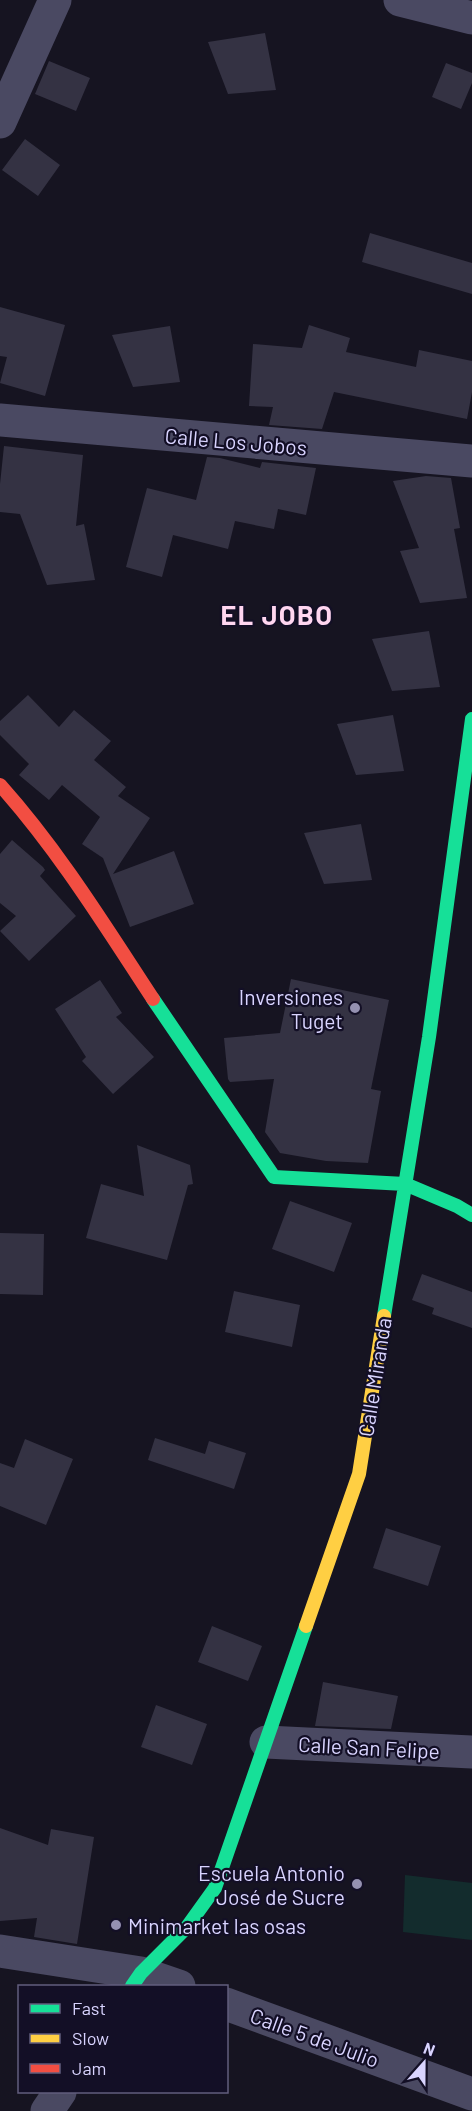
<svg xmlns="http://www.w3.org/2000/svg" width="472" height="2111" font-family="Barlow,sans-serif">
<style>
.green{fill:#132c2d}
.building{fill:#343243}
.lines{fill:none;stroke-linecap:round;stroke-linejoin:round}
.street{stroke:#4a4962;stroke-width:33}
.fast{stroke:#16e098;stroke-width:14}
.slow{stroke:#ffcf43;stroke-width:14}
.jam{stroke:#f24e42;stroke-width:14}
.poi-dot{fill:#9591b1;stroke:#130f26;stroke-width:2}
.labels{text-anchor:middle;dominant-baseline:central;stroke-width:4.5;stroke-linejoin:round;paint-order:stroke}
.street-label{font-size:21px;fill:#d9d4ff;stroke:#130f26}
.poi-label{font-size:21px;fill:#d9d4ff;stroke:#130f26;text-anchor:end}
.district-label{font-size:27px;font-weight:bold;letter-spacing:1.5px;fill:#ffd6f0;stroke:#130f26}
</style>
<rect width="100%" height="100%" fill="#161421"/>
<path class="green" d="M 405,1875 L 472,1883 L 472,1940 L 403,1932 Z"/>
<path class="building" d="M 265,33 L 276,90 L 228,94 L 208,42 Z
M 49,61 L 90,78 L 76,111 L 35,94 Z
M 446,63 L 472,73 L 472,83 L 461,109 L 432,97 Z
M 25,139 L 60,165 L 38,196 L 2,170 Z
M 370,233 L 472,263 L 472,294 L 362,262 Z
M 0,307 L 65,325 L 45,396 L 0,383 L 7,357 L 0,356 Z
M 309,325 L 350,338 L 346,352 L 416,367 L 419,350 L 472,361 L 472,392 L 467,419 L 334,392 L 322,429 L 269,425 L 273,407 L 249,406 L 253,344 L 302,348 Z
M 170,326 L 180,382 L 133,387 L 112,335 Z
M 4,446 L 83,455 L 76,526 L 84,524 L 95,580 L 47,585 L 20,514 L 0,512 L 0,484 Z
M 207,457 L 220,458 L 260,468 L 262,462 L 316,468 L 306,515 L 278,509 L 274,529 L 235,521 L 228,549 L 173,535 L 162,577 L 126,567 L 147,488 L 196,500 Z
M 426,476 L 451,478 L 460,528 L 454,529 L 467,598 L 420,603 L 400,551 L 419,548 L 393,481 Z
M 429,631 L 440,687 L 392,691 L 372,639 Z
M 28,695 L 59,727 L 74,710 L 111,741 L 94,760 L 126,787 L 118,796 L 150,818 L 113,874 L 174,851 L 194,904 L 130,927 L 103,858 L 82,844 L 100,817 L 62,785 L 49,800 L 19,775 L 29,764 L 0,735 L 0,721 Z
M 393,715 L 404,771 L 356,775 L 337,724 Z
M 361,824 L 372,880 L 324,884 L 304,833 Z
M 12,840 L 43,867 L 45,870 L 40,876 L 76,916 L 29,961 L 0,931 L 16,916 L 0,903 L 0,854 Z
M 291,979 L 389,1000 L 371,1089 L 381,1091 L 368,1163 L 326,1161 L 280,1153 L 265,1132 L 274,1079 L 230,1082 L 228,1079 L 224,1038 L 280,1033 Z
M 100,980 L 122,1013 L 116,1017 L 154,1057 L 113,1094 L 82,1061 L 86,1057 L 55,1009 Z
M 137,1145 L 190,1165 L 193,1184 L 188,1185 L 167,1260 L 86,1238 L 101,1184 L 144,1196 Z
M 290,1201 L 352,1223 L 334,1272 L 272,1249 Z
M 0,1233 L 44,1234 L 43,1295 L 0,1294 Z
M 422,1274 L 472,1292 L 472,1328 L 432,1314 L 434,1308 L 412,1300 Z
M 234,1291 L 300,1305 L 292,1347 L 225,1332 Z
M 155,1438 L 205,1454 L 209,1441 L 246,1453 L 234,1489 L 148,1460 Z
M 25,1439 L 73,1459 L 46,1525 L 0,1506 L 0,1463 L 14,1468 Z
M 386,1528 L 441,1546 L 428,1586 L 373,1568 Z
M 212,1626 L 262,1646 L 248,1681 L 198,1662 Z
M 323,1682 L 398,1696 L 391,1729 L 315,1726 Z
M 156,1705 L 207,1724 L 192,1765 L 141,1747 Z
M 0,1828 L 48,1845 L 51,1829 L 94,1837 L 77,1944 L 34,1937 L 37,1918 L 0,1921 Z"/>
<g class="lines">
<path class="street" d="M 400,0 L 472,18
M 0,122 L 55,0
M 0,420 L 472,461
M 266,1742 L 472,1752
M 0,1951 L 141,1973 L 179,1986
M 226,2004 L 472,2094
M 47,2111 L 60,2092"/>
<path class="fast" d="M 153,999 L 274,1177 L 405,1184 L 457,1206 L 472,1215
M 384,1316 L 429,1037 L 472,719
M 132,1986 L 141,1973 L 187,1927 L 215,1888 L 306,1626"/>
<path class="slow" d="M 306,1626 L 359,1474 L 384,1316"/>
<path class="jam" d="M 0,785 C 59,851 105,926 153,999"/>
</g>
<g class="poi-dot">
<circle cx="355" cy="1008" r="6"/>
<circle cx="357" cy="1884" r="6"/>
<circle cx="116" cy="1925" r="6"/>
</g>
<g class="labels">
<g class="street-label">
<text transform="translate(236 441) rotate(5)">Calle Los Jobos</text>
<text transform="translate(374 1377) rotate(-81)">Calle Miranda</text>
<text transform="translate(369 1747) rotate(3)">Calle San Felipe</text>
<text transform="translate(315 2037) rotate(20)">Calle 5 de Julio</text>
</g>
<g class="poi-label">
<text x="343" y="996">Inversiones<tspan x="343" dy="24">Tuget</tspan></text>
<text x="345" y="1872">Escuela Antonio<tspan x="345" dy="24">José de Sucre</tspan></text>
<text x="128" y="1925" text-anchor="start">Minimarket las osas</text>
</g>
<g class="district-label">
<text x="277" y="614">EL JOBO</text>
</g>
</g>
<rect x="18" y="1985" width="210" height="108" fill="#130f26" stroke="#625e7d" stroke-width="1.5"/>
<rect x="30" y="2004" width="30" height="9" fill="#16e098" stroke="#625e7d" stroke-width="1.5"/>
<text x="72" y="2015" font-size="18" fill="#d9d4ff">Fast</text>
<rect x="30" y="2034" width="30" height="9" fill="#ffcf43" stroke="#625e7d" stroke-width="1.5"/>
<text x="72" y="2045" font-size="18" fill="#d9d4ff">Slow</text>
<rect x="30" y="2064" width="30" height="9" fill="#f24e42" stroke="#625e7d" stroke-width="1.5"/>
<text x="72" y="2075" font-size="18" fill="#d9d4ff">Jam</text>
<g transform="translate(424 2063) rotate(21)" stroke="#130f26" stroke-width="4.5" paint-order="stroke">
<path d="M0-4.5L10 22L0 15L-10 22Z" fill="#d9d4ff"/>
<text y="-9" font-size="16" font-weight="bold" text-anchor="middle" fill="#d9d4ff">N</text>
</g>
</svg>
